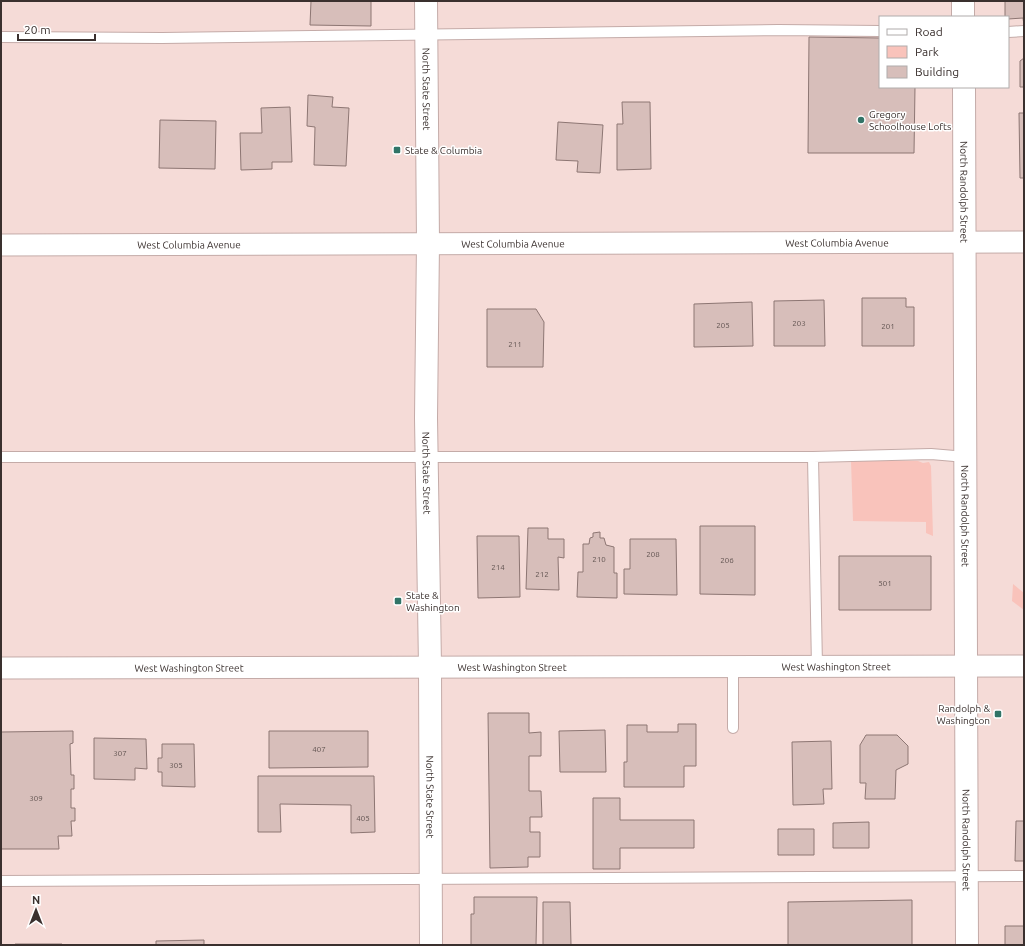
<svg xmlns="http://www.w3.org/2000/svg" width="1025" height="946" font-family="Ubuntu,sans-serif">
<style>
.green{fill:#f9c3bb}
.building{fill:#d7beba;stroke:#8d7673}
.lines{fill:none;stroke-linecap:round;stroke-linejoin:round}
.service-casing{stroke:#c4aba8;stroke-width:12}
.minor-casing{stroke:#c4aba8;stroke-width:23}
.secondary-casing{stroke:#c4aba8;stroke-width:24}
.service{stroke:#fff;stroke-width:10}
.minor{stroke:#fff;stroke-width:21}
.secondary{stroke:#fff;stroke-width:22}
.poi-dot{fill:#317467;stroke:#fff;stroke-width:1.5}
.labels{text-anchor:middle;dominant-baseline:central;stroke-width:3;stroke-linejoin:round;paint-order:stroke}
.number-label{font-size:8px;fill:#615451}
.street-label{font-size:10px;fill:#3a302e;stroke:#fff}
.poi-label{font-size:10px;fill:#3a302e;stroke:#fff;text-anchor:start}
</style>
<rect width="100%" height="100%" fill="#f5dbd7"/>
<path class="green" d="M 851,461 L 918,461 L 923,463 L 929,462 L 931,466 L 933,536 L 926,533 L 926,522 L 853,521 Z
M 1013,584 L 1024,593 L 1024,610 L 1012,601 Z"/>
<path class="building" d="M 311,1 L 371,1 L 371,26 L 310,25 Z
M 1005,1 L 1024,1 L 1024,25 L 1023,18 L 1008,19 L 1008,17 L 1005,17 Z
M 809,37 L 880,38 L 880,87 L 915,87 L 914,153 L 808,153 Z
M 1024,58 L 1024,87 L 1020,87 L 1020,61 Z
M 308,95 L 333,97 L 332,107 L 349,108 L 346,166 L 314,165 L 315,127 L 307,126 Z
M 622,102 L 650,102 L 651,169 L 617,170 L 617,124 L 623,124 Z
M 290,107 L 292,162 L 272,162 L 272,169 L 241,170 L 240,133 L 262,133 L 261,108 Z
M 1019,113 L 1024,113 L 1024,178 L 1020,178 Z
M 160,120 L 216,121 L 215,169 L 159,168 Z
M 558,122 L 603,125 L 600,173 L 577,172 L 578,161 L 556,160 Z
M 862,298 L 906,298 L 906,307 L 914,307 L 914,346 L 862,346 Z
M 824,300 L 825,346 L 774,346 L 774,301 Z
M 752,302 L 753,346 L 694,347 L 694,304 Z
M 487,309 L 536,309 L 544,322 L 543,367 L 487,367 Z
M 700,526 L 755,526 L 755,595 L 700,594 Z
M 528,528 L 548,528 L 548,539 L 564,539 L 564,558 L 558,557 L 559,590 L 526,589 Z
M 600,532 L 600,538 L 604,538 L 606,545 L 614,547 L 614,573 L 617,573 L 617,598 L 577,597 L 578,572 L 583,572 L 583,544 L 589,544 L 590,538 L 593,537 L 593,533 Z
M 477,536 L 519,536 L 520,597 L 478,598 Z
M 630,539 L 676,539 L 677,595 L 624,594 L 624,569 L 630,569 Z
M 839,556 L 931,556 L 931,610 L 839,610 Z
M 488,713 L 529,713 L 529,733 L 541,732 L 541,756 L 529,756 L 529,791 L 541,791 L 542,817 L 530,817 L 530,832 L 540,832 L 540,857 L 528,857 L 528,867 L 490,868 Z
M 678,724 L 696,724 L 696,766 L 684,766 L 684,787 L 624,787 L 624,762 L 627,762 L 627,725 L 647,725 L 647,732 L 678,732 Z
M 605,730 L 606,772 L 560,772 L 559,731 Z
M 73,731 L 73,743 L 70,744 L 71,775 L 74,775 L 74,789 L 71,789 L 71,808 L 75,808 L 75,821 L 71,821 L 72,836 L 58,836 L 59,849 L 1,849 L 1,732 Z
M 269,731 L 368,731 L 368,767 L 269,768 Z
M 866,735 L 897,735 L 908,746 L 908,764 L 896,770 L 895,799 L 865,799 L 866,783 L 860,783 L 860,745 Z
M 94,738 L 146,739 L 147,769 L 135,768 L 135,780 L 94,779 Z
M 831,741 L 832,789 L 823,789 L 824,804 L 793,805 L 792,742 Z
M 162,744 L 194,744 L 195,787 L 162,786 L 162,772 L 158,772 L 158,758 L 162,758 Z
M 258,776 L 374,776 L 375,832 L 351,833 L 351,805 L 280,804 L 281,832 L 258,832 Z
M 593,798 L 620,798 L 620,820 L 694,820 L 694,848 L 620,848 L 620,869 L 593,869 Z
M 1016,821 L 1024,821 L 1024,861 L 1015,861 Z
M 869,822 L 869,848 L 833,848 L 833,823 Z
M 778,829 L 814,829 L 814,855 L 778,855 Z
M 474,897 L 537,897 L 536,945 L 471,945 L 471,914 L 474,914 Z
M 912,900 L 912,945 L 788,945 L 788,902 Z
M 543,902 L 570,902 L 571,945 L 543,945 Z
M 1005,926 L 1024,926 L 1024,945 L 1005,945 Z
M 204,940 L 204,945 L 156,945 L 156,941 Z
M 15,944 L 62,944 L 62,945 L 15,945 Z"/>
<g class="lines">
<g class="service-casing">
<path id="service" d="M 1008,32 L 1024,31
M 1,37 L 162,38 L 778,30 L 880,31
M 1,457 L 813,457 L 931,454 L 966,457
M 813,457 L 817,666
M 733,666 L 733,728
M 1,881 L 1024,876"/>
</g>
<g class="minor-casing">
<g id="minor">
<path id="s1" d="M 1,245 L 1024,242"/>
<path id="s2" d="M 1,668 L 1024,666"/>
</g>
</g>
<g class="secondary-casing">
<g id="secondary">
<path id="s3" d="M 426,1 L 428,243 L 426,418 L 430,666 L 431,945"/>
<path d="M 963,1 L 963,17"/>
<path id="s4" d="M 964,87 L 967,945"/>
</g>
</g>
<use href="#service" class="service"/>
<use href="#minor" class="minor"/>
<use href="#secondary" class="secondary"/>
</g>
<g class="poi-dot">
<circle cx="861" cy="120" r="4"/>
<rect x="393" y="146" width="8" height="8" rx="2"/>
<rect x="394" y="597" width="8" height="8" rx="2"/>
<rect x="994" y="710" width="8" height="8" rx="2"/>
</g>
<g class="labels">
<g class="number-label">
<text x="799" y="323">203</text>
<text x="723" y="325">205</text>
<text x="888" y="326">201</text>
<text x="515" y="344">211</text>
<text x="653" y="554">208</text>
<text x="599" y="559">210</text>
<text x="727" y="560">206</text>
<text x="498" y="567">214</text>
<text x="542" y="574">212</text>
<text x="885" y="583">501</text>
<text x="319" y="749">407</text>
<text x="120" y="753">307</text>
<text x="176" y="765">305</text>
<text x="36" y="798">309</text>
<text x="363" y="818">405</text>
</g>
<g class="street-label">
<text stroke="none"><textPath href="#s3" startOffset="88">North State Street</textPath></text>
<text stroke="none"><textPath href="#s4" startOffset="105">North Randolph Street</textPath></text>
<text stroke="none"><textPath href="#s1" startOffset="512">West Columbia Avenue</textPath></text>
<text stroke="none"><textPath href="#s1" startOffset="836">West Columbia Avenue</textPath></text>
<text stroke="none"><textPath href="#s1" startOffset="188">West Columbia Avenue</textPath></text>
<text stroke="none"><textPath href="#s3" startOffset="472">North State Street</textPath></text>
<text stroke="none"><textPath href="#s4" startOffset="429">North Randolph Street</textPath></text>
<text stroke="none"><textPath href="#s2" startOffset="511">West Washington Street</textPath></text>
<text stroke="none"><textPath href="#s2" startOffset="835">West Washington Street</textPath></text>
<text stroke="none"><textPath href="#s2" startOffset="188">West Washington Street</textPath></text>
<text stroke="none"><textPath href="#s3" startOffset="796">North State Street</textPath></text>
<text stroke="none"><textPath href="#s4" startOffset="753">North Randolph Street</textPath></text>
</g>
<g class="poi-label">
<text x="869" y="114">Gregory<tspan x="869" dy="12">Schoolhouse Lofts</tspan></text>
<text x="405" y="150">State &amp; Columbia</text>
<text x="406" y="595">State &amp;<tspan x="406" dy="12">Washington</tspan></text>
<text x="990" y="708" text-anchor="end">Randolph &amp;<tspan x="990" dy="12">Washington</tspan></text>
</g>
</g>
<rect width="1025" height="946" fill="none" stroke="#3a302e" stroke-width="4"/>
<rect x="879" y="16" width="130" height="72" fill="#ffffff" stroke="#b0acab"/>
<rect x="887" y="29" width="20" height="6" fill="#ffffff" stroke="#b0acab"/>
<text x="915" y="36" font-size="12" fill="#3a302e">Road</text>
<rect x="887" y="46" width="20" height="12" fill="#f9c3bb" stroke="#b0acab"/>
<text x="915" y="56" font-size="12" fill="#3a302e">Park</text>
<rect x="887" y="66" width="20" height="12" fill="#d7beba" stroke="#b0acab"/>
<text x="915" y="76" font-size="12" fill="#3a302e">Building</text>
<g transform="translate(36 910)" stroke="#ffffff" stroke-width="3" paint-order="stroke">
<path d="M0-3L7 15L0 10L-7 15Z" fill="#3a302e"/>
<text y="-6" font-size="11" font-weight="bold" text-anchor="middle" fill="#3a302e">N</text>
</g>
<path d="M18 34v6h77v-6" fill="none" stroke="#3a302e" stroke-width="2"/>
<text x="24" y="34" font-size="12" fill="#3a302e" stroke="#ffffff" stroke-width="3" paint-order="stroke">20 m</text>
</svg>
